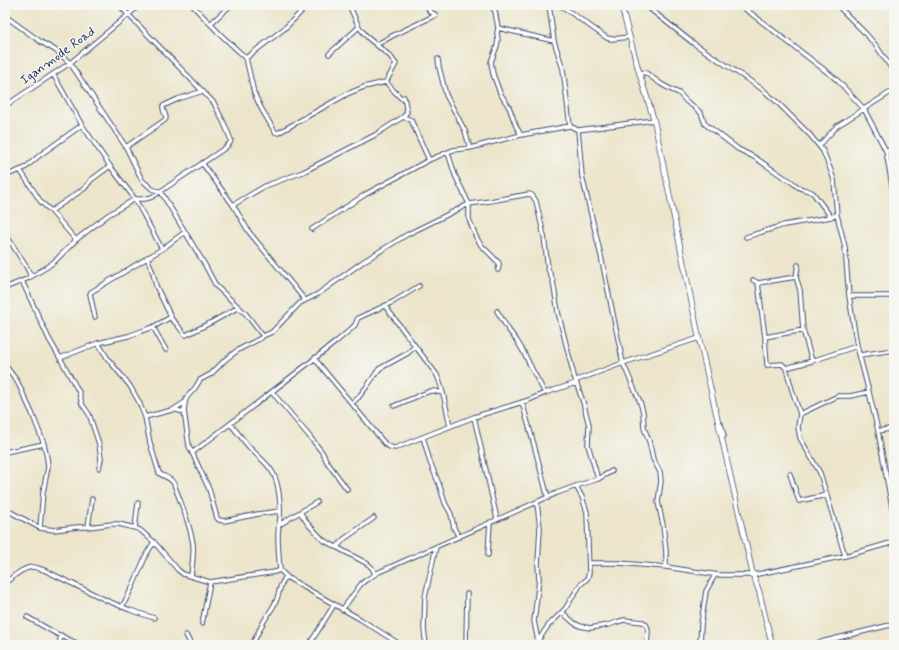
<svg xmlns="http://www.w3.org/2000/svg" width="899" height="650" font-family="Mynerve,sans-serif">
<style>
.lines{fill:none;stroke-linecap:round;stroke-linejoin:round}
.minor-casing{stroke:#3a4a6e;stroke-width:5.5}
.tertiary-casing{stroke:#3a4a6e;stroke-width:6}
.minor{stroke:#fff;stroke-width:3.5}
.tertiary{stroke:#fff;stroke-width:4.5}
.labels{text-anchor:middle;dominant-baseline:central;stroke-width:3;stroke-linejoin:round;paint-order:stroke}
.street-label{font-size:13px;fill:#1b2f5e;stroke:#f6f6f2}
</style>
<rect width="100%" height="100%" fill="#f6f6f2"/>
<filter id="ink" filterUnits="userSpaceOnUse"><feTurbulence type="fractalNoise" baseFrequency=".025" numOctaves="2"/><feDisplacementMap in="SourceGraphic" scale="8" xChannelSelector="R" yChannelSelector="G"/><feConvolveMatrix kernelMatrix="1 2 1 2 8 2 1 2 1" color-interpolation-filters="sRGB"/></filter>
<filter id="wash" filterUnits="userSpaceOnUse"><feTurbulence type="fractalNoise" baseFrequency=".012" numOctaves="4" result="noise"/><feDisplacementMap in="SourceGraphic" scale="16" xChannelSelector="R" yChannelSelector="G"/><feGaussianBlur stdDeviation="0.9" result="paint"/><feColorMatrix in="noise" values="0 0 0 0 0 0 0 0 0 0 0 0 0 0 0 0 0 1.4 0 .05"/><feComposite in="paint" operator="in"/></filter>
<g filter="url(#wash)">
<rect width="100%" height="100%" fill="#ece5cb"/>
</g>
<g filter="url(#ink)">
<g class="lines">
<g class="minor-casing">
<path id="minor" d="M 192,5 L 221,35 L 246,58 L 254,93 L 261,108 L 275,132 L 278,133 L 347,94 L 364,87 L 386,82
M 349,5 L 359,27 L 368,38 L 390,56 L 396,64 L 386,82
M 490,5 L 495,11 L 498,28 L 497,33 L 498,40 L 497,46 L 491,62 L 493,74 L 500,93 L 509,107 L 516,126 L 521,135
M 549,5 L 554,41 L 563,69 L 570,126
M 560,5 L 607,38 L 612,39 L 629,37
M 645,5 L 693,43 L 762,89 L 778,103 L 810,135 L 823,151 L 831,171 L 834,180 L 837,215 L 845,247 L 849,296 L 857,346 L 869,392 L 878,431 L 894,518
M 740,5 L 831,75 L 838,81 L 864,109 L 886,151 L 894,197
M 837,5 L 866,34 L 877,47 L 894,72
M 5,16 L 41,42 L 55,50 L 70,63 L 126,147 L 142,180 L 152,189 L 161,192 L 205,265 L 216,286 L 246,314 L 263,336
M 210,24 L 231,5
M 498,28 L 554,41
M 376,45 L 392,36 L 436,15 L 429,11 L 428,5
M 329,54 L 359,27
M 246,58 L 285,28 L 308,5
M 438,59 L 439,67 L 446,95 L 465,131 L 470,148
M 639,72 L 646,73 L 661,84 L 672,90 L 679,93 L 687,102 L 693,106 L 701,113 L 705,124 L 716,132 L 738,149 L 754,157 L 785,178 C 791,180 794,185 800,188 C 804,190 809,190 813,193 L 831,217 L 837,215
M 53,74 L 82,125 L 110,166 L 135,199 L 162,249
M 5,106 L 70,63 L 140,5
M 403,117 L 411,120 L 429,160
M 578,130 L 582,176 L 601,256 L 623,363 L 640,402 L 643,412 L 644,428 L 649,441 L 653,459 L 660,472 L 661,481 L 658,502 L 663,525 L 666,551 L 666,567 L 719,575 L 753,575
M 819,146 L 837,126 L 894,90
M 126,147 L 165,120 L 166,118 C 166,114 162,110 163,106 L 178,99 L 203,91
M 886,151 L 894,147
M 448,153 L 455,175 L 469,204 L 469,219 L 476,237 L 481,245 L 499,263 L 499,266 L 498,270
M 202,163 L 233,205 L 249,232 L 305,300
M 20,170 L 41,202 L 51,211 L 76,240
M 5,177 L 10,174 L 25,168 L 40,155 L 82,125
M 233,205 L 265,186 L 303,172 L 375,135 L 403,117 L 407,112 L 404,97 L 401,98 L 394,91 L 386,82
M 51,211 L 85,188 L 91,180 L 110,166
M 312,229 L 366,194 L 429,160 L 453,150 L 470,148 L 521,135 L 570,126 L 578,130 L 654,120
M 5,233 L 27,268 L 30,274 L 29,278
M 746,237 L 784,225 L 831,217
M 147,257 L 153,273 L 156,286 L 171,317
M 798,265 L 796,277 L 800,290 L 803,330 L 812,361
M 753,280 L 758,283 L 765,337 L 767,365 L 782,364 L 786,368 L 792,390 L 800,414 L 798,427 L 800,438 L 820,473 L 845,556
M 22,281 L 49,339 L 60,358 L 79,392 L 82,404 L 89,414 L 99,444 L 101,459 L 99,468
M 758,283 L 796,277
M 5,288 L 29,278 L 47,267 L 55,261 L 77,239 L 108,215 L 135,199 L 145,199 L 152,197 L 225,148 L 230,143 L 231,140 L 224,123 L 214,103 L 119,5
M 849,296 L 894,296
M 385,306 L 437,375 C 444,391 446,408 450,426
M 497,311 L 508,329 L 517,341 L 523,351 L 533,371 L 545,393
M 95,317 L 90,294 L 91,292 L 162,249 L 185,232
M 153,327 L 166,350
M 765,337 L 803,330
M 98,343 L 108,359 L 130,386 L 139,402 L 145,417 L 150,443 L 159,473 C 163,477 171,477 174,484 C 181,504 190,523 193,544 C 194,555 192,565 191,576
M 860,355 L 894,350
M 60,358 L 98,343 L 128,336 L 153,327 L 171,317 L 172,320 C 178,323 180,331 186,335 L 212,322 L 239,307
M 314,358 L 386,445 L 390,447 L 395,448 L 474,417 L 529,400 L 545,393 L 576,383 L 577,380 L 623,363 L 699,338
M 5,365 L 17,381 L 32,413 L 44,444 L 47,458 L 48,467 L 43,492 L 40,528
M 786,368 L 812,361 L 857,346
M 272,392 L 310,437 L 322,452 L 327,462 L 347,489
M 522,402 L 533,441 L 548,498
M 352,403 L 358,398 L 368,385 L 379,369 L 408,353 L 415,346
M 394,406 L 430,391 L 434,391 L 443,393
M 173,410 L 185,402
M 184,411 L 189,446 L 209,489 L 217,518 L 219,520 L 224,521 L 258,514 L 280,511
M 184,412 L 185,402 L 187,397 L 195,388 L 200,380 L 211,374 L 226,359 L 238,350 L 261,338 L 263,336 L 272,332 L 300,303 L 318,294 L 364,261 L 408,234 L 469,204 L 490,201 L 529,194 L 532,195 L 536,201 L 544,236 L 548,269 L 553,281 L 558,312 L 574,376 L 583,402 L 589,425 L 588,445 L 598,479
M 800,414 L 838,396 L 850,396 L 869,392
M 145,417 L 172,410 L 176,410 L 184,412
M 474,417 L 497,519
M 230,424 C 239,433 245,444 254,452 C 261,459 268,464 273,473 C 279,484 281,505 280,518 C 279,524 278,530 278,536 C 278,548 279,559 280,570
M 721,424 L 724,436
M 878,431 L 894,428
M 423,437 L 430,462 L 439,484 L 445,503 L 451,514 L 454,528 L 459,537
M 5,452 L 44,444
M 192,453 C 240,416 289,379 337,341 L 351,329 L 355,325 L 358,318 L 393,302 L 419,286
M 790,474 L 799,501 L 827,495
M 537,503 L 540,528 L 538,564 L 539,579 L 534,621 L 538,641
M 5,509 L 40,528 L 54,530 L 77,527 L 88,527 L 112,524 L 119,524 L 135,528 L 140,530 L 154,542 L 178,570 L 183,574 L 210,582 L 275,572 L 280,570 L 288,578 L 360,619 L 401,645
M 300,512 L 308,524 L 323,540 L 368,564 L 372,568 L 375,574
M 278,526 L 290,518 L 317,502
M 88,527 L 92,499
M 135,528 L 138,503
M 337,547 L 344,539 L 374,518
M 488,555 L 490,522
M 589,563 L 619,563 L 666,567
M 753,573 L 753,575 L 845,556 L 894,542
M 5,583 C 13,577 23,567 34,567 C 37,568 41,569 44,570 L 108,601 L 130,610 L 154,618
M 122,607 L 132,588 L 147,553 L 154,542
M 342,610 L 361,584 L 366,580 L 379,572 L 557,493 L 576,486 L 598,479 L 612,471
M 562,612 L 574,623 L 580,626 L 590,628 L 608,625 L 617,622 L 624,620 L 643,622 C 651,626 647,637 647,645
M 27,617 L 57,634 L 81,645
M 202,624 L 210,582
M 186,635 L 191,645
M 59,645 L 61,635
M 252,645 L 264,621 L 273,607 L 277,599 L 281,585 L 286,576
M 309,645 L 334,605
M 426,645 L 424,629 L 425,597 L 436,547
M 466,645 L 467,594
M 535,645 L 548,626 L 565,609 L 580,585 L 587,579 L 589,573 L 587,512 L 582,497 L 576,486
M 700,645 L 701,625 L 706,591 L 715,575
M 809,645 L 894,624"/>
</g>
<g class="tertiary-casing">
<path id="tertiary" d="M 621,5 L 639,72 L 654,120 L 699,338 L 753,575 L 759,591 L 772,645"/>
</g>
<use href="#minor" class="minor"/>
<use href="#tertiary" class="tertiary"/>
</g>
</g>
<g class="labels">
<g class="street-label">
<text transform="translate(58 56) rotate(-36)">Iganmode Road</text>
</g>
</g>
<rect width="899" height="650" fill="none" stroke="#f6f6f2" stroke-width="20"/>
</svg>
